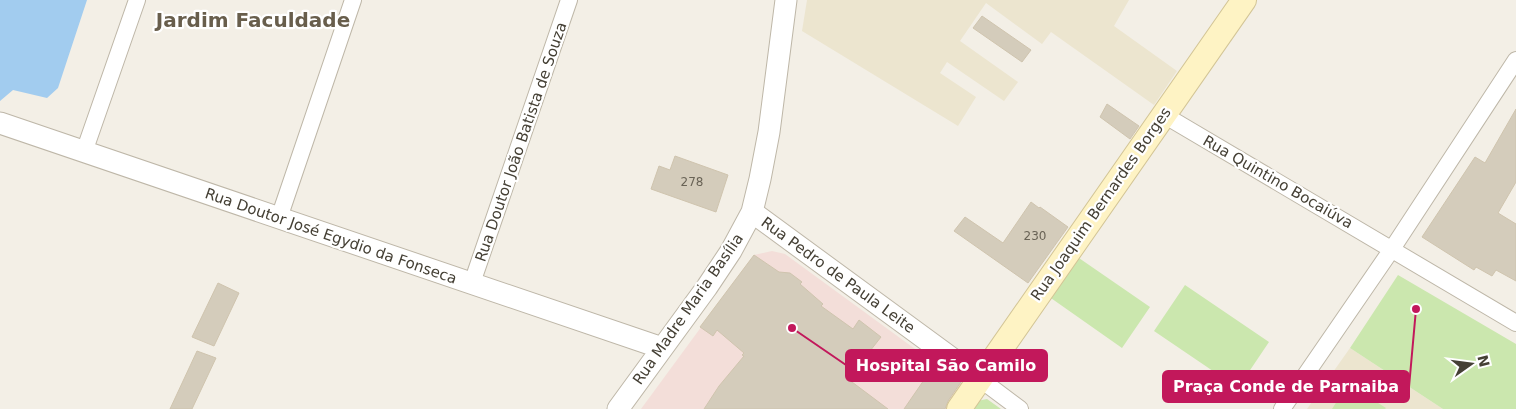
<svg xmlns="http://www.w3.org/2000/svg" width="1516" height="409" font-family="'DejaVu Sans',sans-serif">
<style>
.education{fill:#ece5cf}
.medical{fill:#f3ded9}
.green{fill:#cbe7ae}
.water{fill:#a2ccef}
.building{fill:#d4ccbb;stroke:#cfc4ae}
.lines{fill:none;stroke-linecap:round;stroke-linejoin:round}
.minor-casing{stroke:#beb7a8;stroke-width:18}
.tertiary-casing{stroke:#beb7a8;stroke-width:23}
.secondary-casing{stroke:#d3c596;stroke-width:26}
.minor{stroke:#fff;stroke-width:16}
.tertiary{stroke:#fff;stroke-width:21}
.secondary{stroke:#fef3c4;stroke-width:24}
.labels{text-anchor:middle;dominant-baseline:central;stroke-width:4.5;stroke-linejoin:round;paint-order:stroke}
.number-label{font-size:12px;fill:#696356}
.street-label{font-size:15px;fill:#454035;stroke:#fff}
.district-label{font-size:20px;font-weight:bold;fill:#685e4c;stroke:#fff}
.leader{fill:none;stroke:#c2185b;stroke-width:2}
.callout-dot{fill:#c2185b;stroke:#fff;stroke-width:2}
.callout{fill:#c2185b;stroke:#c2185b;stroke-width:2}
.callout-label{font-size:16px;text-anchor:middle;font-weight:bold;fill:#fff}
</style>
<rect width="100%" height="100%" fill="#f3efe6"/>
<path class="education" d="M 807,0 L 1129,0 L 1114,26 L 1177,71 L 1154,105 L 1051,32 L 1042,44 L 986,3 L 960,41 L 1018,82 L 1004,101 L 947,62 L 940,73 L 976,97 L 958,126 L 802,31 Z
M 1350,348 L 1443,409 L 1307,409 Z"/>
<path class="medical" d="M 772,251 L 785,254 L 963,384 L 946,409 L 641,409 L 754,255 Z"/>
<path class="green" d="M 1076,256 L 1150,307 L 1122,348 L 1048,296 Z
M 1398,275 L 1516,344 L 1516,409 L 1443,409 L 1350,348 Z
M 1185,285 L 1269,342 L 1238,388 L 1154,331 Z
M 1348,384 L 1386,408 L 1385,409 L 1332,409 Z
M 987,399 L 1001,409 L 972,409 L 977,401 Z"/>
<path class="water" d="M 0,0 L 87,0 L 58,88 L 47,98 L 13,90 L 0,101 Z"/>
<path class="building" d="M 982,16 L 1031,50 L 1022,62 L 973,28 Z
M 1107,104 L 1139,126 L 1130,139 L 1100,117 Z
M 1516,109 L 1516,182 L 1498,213 L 1516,224 L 1516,281 L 1496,270 L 1492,276 L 1476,267 L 1474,270 L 1422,237 L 1475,157 L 1485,163 Z
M 675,156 L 728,175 L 716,212 L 651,189 L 659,166 L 670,170 Z
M 1031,202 L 1039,208 L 1040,207 L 1068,227 L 1028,283 L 954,231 L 965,217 L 1003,243 Z
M 754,255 L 779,272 L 790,273 L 802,282 L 800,284 L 823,304 L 821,306 L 853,329 L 859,320 L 881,337 L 848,379 L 888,409 L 704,409 L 719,386 L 744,356 L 742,355 L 744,353 L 717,330 L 713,336 L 700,327 Z
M 218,283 L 239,293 L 214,346 L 192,337 Z
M 197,351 L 216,358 L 192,409 L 170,409 Z
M 935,364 L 961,382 L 948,401 L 945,409 L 904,409 Z"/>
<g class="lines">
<g class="minor-casing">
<path id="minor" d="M 1164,115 L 1516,323
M 84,152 L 137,0
M 279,218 L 353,0
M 472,283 L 569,0
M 980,379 L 1020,409
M 1282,409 L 1392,249 L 1516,60"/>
</g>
<g class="tertiary-casing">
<path id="tertiary" d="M 0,123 L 662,348
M 752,212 L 980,379
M 618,409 L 707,287 L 731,251 L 752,212 L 760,179 L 769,132 L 786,0"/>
</g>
<g class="secondary-casing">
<path id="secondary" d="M 959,409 L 1244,0"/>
</g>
<use href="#minor" class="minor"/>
<use href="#tertiary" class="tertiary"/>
<use href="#secondary" class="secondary"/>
</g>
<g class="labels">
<g class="number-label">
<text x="692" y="182">278</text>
<text x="1035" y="236">230</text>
</g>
<g class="street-label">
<text transform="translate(521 142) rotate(-71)">Rua Doutor João Batista de Souza</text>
<text transform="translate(1278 182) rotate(30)">Rua Quintino Bocaiúva</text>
<text transform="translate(1101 204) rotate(-55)">Rua Joaquim Bernardes Borges</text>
<text transform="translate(331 236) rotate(19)">Rua Doutor José Egydio da Fonseca</text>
<text transform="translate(838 275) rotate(36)">Rua Pedro de Paula Leite</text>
<text transform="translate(688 309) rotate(-55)">Rua Madre Maria Basília</text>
</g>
<g class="district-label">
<text x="253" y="20">Jardim Faculdade</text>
</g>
</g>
<path class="leader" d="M792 328L846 365M1416 309L1409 387"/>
<g class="callout-dot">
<circle cx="792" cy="328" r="5"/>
<circle cx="1416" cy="309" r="5"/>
</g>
<g class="callout">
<rect x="846" y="350" width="201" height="31" rx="5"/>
<rect x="1163" y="371" width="246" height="31" rx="5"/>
</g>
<g class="callout-label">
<text x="946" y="371">Hospital São Camilo</text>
<text x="1286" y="392">Praça Conde de Parnaiba</text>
</g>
<g transform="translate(1471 364) rotate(76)" stroke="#ffffff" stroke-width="4" paint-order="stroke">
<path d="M0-4L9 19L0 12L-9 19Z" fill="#454035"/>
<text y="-8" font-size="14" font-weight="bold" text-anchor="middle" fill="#454035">N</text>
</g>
</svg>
